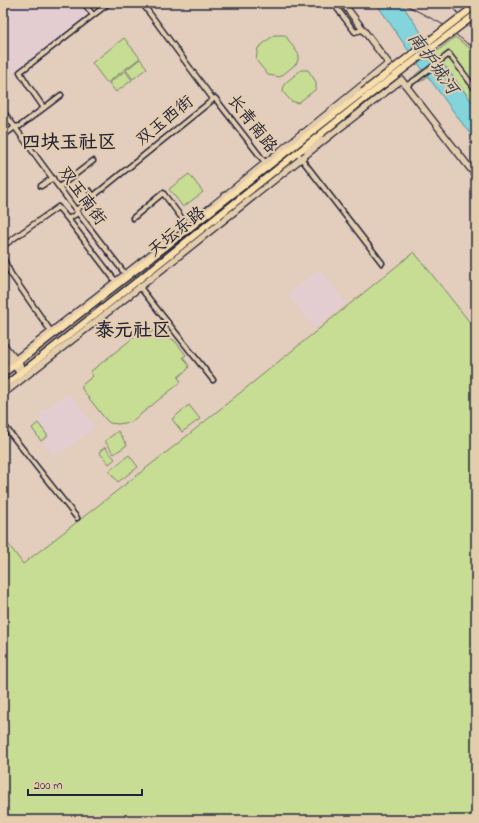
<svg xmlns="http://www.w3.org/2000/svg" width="479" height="823" font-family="'Indie Flower','LXGW WenKai TC',sans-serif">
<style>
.built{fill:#e3cdd0}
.green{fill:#c7dd93;stroke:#748067}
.water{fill:#83d4db;stroke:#5c8d9b}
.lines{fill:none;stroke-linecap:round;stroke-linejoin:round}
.street-casing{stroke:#22223b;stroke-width:7}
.secondary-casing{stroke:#22223b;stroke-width:8}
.primary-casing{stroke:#22223b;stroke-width:9}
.street{stroke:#e3cdad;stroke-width:4}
.secondary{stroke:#e3cdad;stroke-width:5.5}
.primary{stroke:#f8deab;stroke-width:6}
.rail{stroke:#22223b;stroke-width:1}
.primary-bridge-casing{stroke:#22223b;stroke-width:9;stroke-linecap:butt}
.primary-bridge{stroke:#f8deab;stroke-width:6}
.labels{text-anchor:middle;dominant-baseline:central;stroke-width:4;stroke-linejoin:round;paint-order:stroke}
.street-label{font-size:17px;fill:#22223b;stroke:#e3cdad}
.water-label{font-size:18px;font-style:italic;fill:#313d53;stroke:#e3cdad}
.quarter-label{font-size:19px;font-weight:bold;fill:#22223b;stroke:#e3cdad}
</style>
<rect width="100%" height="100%" fill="#e3cdbd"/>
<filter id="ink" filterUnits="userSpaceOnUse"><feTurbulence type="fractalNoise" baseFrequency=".025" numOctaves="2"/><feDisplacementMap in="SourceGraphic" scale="8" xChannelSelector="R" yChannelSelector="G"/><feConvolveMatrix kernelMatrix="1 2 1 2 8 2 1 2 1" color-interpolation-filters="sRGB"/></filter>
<g filter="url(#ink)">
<path class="built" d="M 3,3 L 82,3 L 90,13 L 3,80 Z
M 320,269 L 346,303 L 314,328 L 287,294 Z
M 69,392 L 95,427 L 63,452 L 61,450 L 53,456 L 31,428 L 41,420 L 38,415 Z"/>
<path class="green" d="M 274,35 L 285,35 L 299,55 L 297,63 L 280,77 L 268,75 L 256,60 L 258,48 Z
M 455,37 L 476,53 L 476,107 L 444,65 L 420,82 L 415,75 L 438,57 L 435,53 Z
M 124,38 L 140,58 L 107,83 L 92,63 Z
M 140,59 L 147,68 L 133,79 L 126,70 Z
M 301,70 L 308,70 L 316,82 L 316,89 L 298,103 L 291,101 L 283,92 L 284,84 Z
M 125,71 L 132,80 L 116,92 L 109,83 Z
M 189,174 L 203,192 L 183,207 L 169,189 Z
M 414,252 L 476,330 L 476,820 L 3,820 L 3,537 L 23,564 L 172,448 Z
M 143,330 L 146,334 L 156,330 L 175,341 L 186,355 L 183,357 L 189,366 L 187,370 L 178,377 L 181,382 L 131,422 L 118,424 L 110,423 L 106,420 L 82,389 L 82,385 L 93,376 L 90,372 Z
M 189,405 L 200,419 L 182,432 L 172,419 Z
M 38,423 L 48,436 L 41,441 L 32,428 Z
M 118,431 L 127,445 L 114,454 L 105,441 Z
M 105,447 L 115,459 L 109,464 L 99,452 Z
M 129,455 L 138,467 L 118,482 L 109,471 Z"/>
<path class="water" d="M 376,3 L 401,3 L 435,53 L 476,107 L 476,142 L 406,47 Z"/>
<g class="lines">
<g class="street-casing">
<path id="street" d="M 84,3 L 93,15
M 142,3 L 213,99
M 333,3 L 355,32 L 362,30
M 406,86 L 418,78 L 449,54 L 476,90
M 44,108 L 30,88 L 20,72 L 109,3
M 3,111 L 78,213 L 126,275
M 3,136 L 15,127 L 20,126 L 61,95
M 297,153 L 382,263
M 41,186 L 53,178
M 59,187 L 93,161
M 90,191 L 93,196
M 76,210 L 215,98 L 267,165
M 133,218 L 163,193 L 190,229
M 68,219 L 117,283
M 3,246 L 58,207 L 68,219 L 78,213
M 3,258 L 11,274 L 52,333
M 139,286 L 213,380
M 3,424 L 77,518"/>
</g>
<g class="secondary-casing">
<path id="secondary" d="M 343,3 L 386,60 L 476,176
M 395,72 L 476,10
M 300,136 L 388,64
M 304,149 L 327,138 L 401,80
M 201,215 L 302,133
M 3,344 L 24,370
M 3,352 L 20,373
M 3,369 L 173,237
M 3,394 L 140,287 L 327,138"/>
</g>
<g class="primary-casing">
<path id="primary" d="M 3,374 L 363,92
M 3,387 L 136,282 L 367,97"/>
</g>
<use href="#street" class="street"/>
<use href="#secondary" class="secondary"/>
<use href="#primary" class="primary"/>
<path class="rail" d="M 402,3 L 442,24 L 476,50
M 449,3 L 476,33"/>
<g class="primary-bridge-casing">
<path id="primary-bridge" d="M 363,92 L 476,5
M 367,97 L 476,14"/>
</g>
<use href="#primary-bridge" class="primary-bridge"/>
</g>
</g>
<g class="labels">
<g class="street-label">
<text transform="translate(165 121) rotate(-39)">双玉西街</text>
<text transform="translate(252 124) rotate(52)">长青南路</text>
<text transform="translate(82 196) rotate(54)">双玉南街</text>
<text transform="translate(177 232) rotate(-39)">天坛东路</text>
</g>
<g class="water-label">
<text transform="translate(432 64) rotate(54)">南护城河</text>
</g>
<g class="quarter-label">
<text x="69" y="143">四块玉社区</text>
<text x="133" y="331">泰元社区</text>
</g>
</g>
<rect width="479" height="823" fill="none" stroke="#e3cdad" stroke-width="16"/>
<rect x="8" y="8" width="463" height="807" fill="none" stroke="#22223b" stroke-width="1.5" filter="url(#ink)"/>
<path d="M28 789v6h114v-6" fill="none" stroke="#22223b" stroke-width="2"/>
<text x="34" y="789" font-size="12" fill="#22223b" stroke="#e3cdad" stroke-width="3" paint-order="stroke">200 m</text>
</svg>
